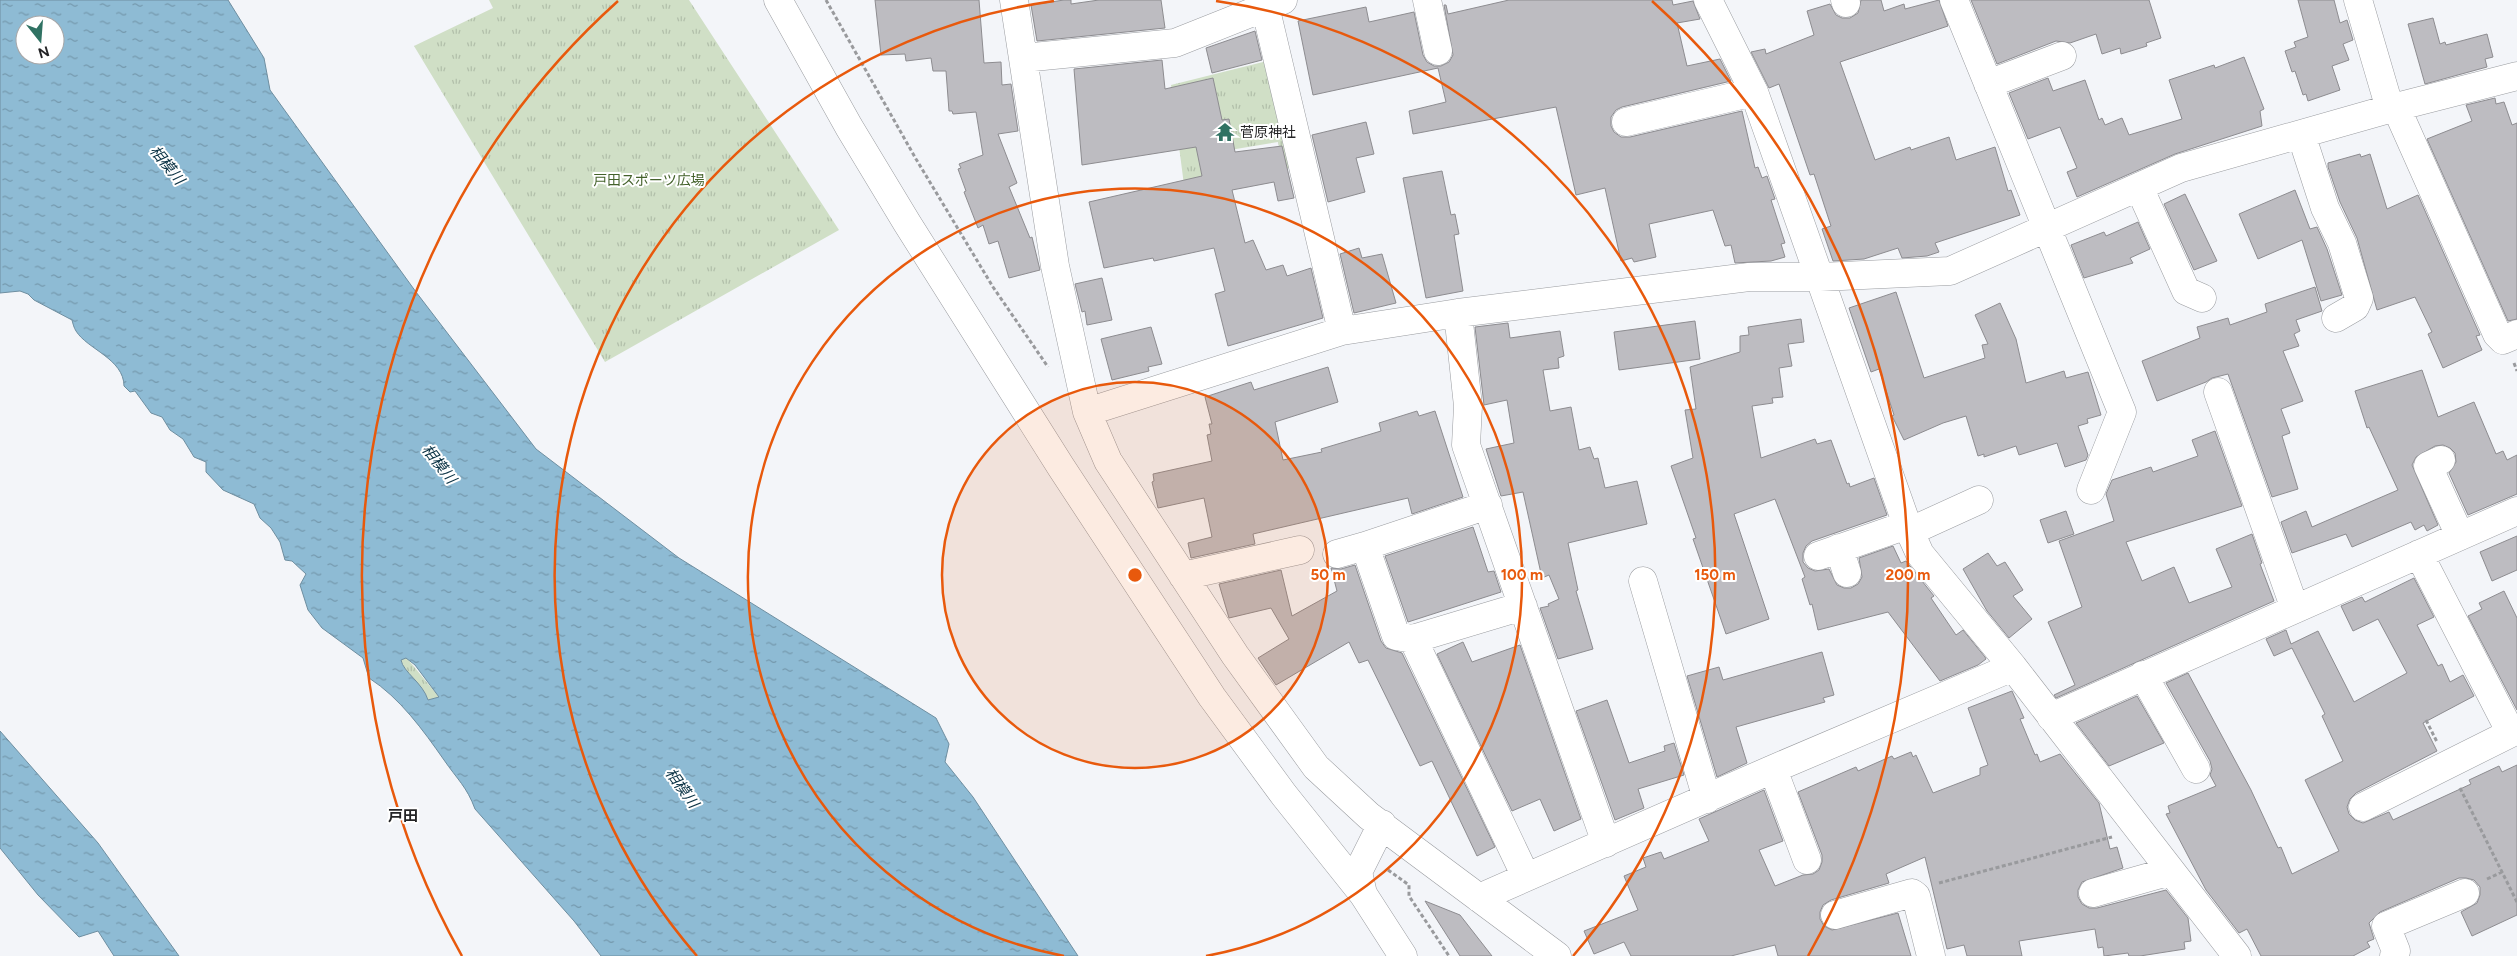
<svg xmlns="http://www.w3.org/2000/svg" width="2517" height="956" font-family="Figtree,'Noto Sans JP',sans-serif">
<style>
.grass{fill:url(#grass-tufts)}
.water{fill:url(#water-ripples);stroke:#6e8ea0;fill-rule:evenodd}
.building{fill:#bdbcc1;stroke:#8d8c90}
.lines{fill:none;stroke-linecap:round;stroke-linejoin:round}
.minor-casing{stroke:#9a9ca0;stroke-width:29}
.path{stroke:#999a9d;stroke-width:3;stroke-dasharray:4 2.5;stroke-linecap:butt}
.minor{stroke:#fff;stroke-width:28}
.ring{fill:none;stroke:#e8590c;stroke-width:2.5}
.labels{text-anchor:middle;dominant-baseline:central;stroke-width:4;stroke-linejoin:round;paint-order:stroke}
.poi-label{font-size:14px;fill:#242426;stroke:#fff;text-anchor:start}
.park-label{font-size:14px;fill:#44622b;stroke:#fff}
.water-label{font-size:15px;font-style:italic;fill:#093143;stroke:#fff}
.neighbourhood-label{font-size:15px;font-weight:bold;fill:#242426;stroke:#fff}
.centre{fill:#e8590c;stroke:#fff;stroke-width:2.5}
.ring-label{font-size:15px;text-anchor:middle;font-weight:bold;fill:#e8590c;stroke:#fff;stroke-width:4;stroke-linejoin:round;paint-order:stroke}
</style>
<defs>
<pattern id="grass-tufts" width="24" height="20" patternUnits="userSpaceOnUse" patternTransform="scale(1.25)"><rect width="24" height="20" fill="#d0dfc6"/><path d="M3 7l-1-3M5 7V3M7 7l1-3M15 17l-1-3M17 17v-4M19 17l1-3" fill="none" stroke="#b2bfaa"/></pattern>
<pattern id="water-ripples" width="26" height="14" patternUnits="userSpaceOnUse" patternTransform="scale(1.25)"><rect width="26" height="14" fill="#8ebbd4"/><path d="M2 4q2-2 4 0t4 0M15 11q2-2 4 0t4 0" fill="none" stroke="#7498ac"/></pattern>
</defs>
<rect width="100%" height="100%" fill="#f3f5f9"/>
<path class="grass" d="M 489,0 L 689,0 L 839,230 L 605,362 L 414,46 L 493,8 Z
M 1271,60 L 1296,167 L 1284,169 L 1278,142 L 1224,151 L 1227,178 L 1184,185 L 1171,85 Z
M 406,657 L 439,697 L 428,700 C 424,685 404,676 401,660 Z"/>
<path class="water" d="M 0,0 L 228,0 L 264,58 L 270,90 L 416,292 L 536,449 L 679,558 L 936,718 L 949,744 L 945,762 L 973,797 L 1078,956 L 601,956 L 574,921 L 475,809 C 467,787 457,779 444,760 C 423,730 400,698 369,678 L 363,658 L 322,628 L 308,610 L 300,585 L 306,574 L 292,561 L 285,560 L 280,542 L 271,528 L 260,518 L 254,504 L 223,490 L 206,472 L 206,462 L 194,457 L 183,439 L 170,430 L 162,417 L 151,413 L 135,391 L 130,392 L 124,386 C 124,359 87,349 76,331 C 74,328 73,324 72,320 L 34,300 L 28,294 L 20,291 L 0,293 ZM 25,25 L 55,25 L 55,55 L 25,55 ZM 406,658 L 415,665 L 439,697 L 428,700 C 423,683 403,672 401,660 Z
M 0,731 L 98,843 L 179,956 L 114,956 L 98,931 L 79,937 L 38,895 L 0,848 Z"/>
<path class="building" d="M 875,0 L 979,0 L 984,63 L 1001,62 L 1002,85 L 1011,84 L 1018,131 L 998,134 L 1017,183 L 1009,187 L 1030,238 L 1032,237 L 1040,270 L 1009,278 L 998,241 L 989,244 L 983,225 L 978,228 L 964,192 L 966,191 L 958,169 L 961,168 L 959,164 L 983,155 L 976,112 L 953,114 L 952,111 L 949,111 L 946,71 L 933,71 L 931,58 L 906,61 L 905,54 L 881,55 Z
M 1064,0 L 1071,0 L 1071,4 L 1099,0 L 1161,0 L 1165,28 L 1037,41 L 1031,5 Z
M 1509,0 L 1672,0 L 1673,5 L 1693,1 L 1700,19 L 1677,23 L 1687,66 L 1720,59 L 1731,81 L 1622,107 L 1616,110 L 1611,117 L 1611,126 L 1614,132 L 1621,137 L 1630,137 L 1742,111 L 1755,168 L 1758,167 L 1762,178 L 1767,176 L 1775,199 L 1771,200 L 1785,243 L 1781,244 L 1785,257 L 1771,261 L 1735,263 L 1731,245 L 1725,246 L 1713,210 L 1649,224 L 1656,257 L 1634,262 L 1632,258 L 1621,261 L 1605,188 L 1576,195 L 1556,107 L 1413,134 L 1409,111 L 1446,102 L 1438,68 L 1313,95 L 1298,21 L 1366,7 L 1369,22 L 1414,12 L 1423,55 L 1427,62 L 1434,66 L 1441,66 L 1449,62 L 1453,55 L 1444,5 L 1446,5 L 1448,14 Z
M 1861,0 L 1881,0 L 1884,11 L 1904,4 L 1905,9 L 1939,0 L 1948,26 L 1840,62 L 1875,160 L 1910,147 L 1911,150 L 1949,137 L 1956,160 L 1995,147 L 2008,191 L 2011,190 L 2020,215 L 1935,243 L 1939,252 L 1927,256 L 1902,258 L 1898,248 L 1864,259 L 1833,261 L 1822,229 L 1831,226 L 1814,174 L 1810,175 L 1779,84 L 1769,88 L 1751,52 L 1765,49 L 1766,54 L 1814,35 L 1807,11 L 1830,4 L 1836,15 L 1842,18 L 1850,18 L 1858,13 Z
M 1971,0 L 2149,0 L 2161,38 L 2146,43 L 2147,46 L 2121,54 L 2120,48 L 2102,54 L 2096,34 L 2070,43 L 2056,41 L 1997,64 Z
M 2298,0 L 2334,0 L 2340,23 L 2347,20 L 2353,40 L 2343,44 L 2349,60 L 2332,66 L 2340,90 L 2308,101 L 2306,94 L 2303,95 L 2295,71 L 2292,72 L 2285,51 L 2296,47 L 2294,42 L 2308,37 Z
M 2433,18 L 2440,44 L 2445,42 L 2446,45 L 2487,34 L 2493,57 L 2485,59 L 2487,67 L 2425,84 L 2408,24 Z
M 1255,31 L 1262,60 L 1212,73 L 1206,48 Z
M 2244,57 L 2264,109 L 2260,111 L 2262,126 L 2175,154 L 2077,197 L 2067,172 L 2077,168 L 2060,127 L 2028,139 L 2009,93 L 2048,78 L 2053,91 L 2085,80 L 2099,120 L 2102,118 L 2105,125 L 2122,118 L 2129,135 L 2182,119 L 2169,80 L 2214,65 L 2215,68 Z
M 1162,60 L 1165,89 L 1213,78 L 1222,120 L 1229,119 L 1235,152 L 1282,146 L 1294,198 L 1278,201 L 1274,182 L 1232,190 L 1245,243 L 1253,240 L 1266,270 L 1283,265 L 1287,276 L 1311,268 L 1323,318 L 1228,346 L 1215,294 L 1225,291 L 1214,248 L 1154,261 L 1153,258 L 1104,268 L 1089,202 L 1202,176 L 1196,147 L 1082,165 L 1074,69 Z
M 2495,98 L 2496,104 L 2504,102 L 2512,125 L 2517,123 L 2517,319 L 2508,321 L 2427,139 L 2472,121 L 2466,105 Z
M 1366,122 L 1374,154 L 1356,158 L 1365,192 L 1328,202 L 1312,135 Z
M 2360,154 L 2361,157 L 2370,154 L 2387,209 L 2418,195 L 2480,335 L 2476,336 L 2482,350 L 2443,368 L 2428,334 L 2432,332 L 2415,297 L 2377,310 L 2357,238 L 2340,202 L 2328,167 L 2328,163 Z
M 1442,171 L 1451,215 L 1455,214 L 1459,234 L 1454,235 L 1463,291 L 1426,298 L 1403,178 Z
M 2295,190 L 2310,229 L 2317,227 L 2327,249 L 2342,295 L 2321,301 L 2302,240 L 2258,259 L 2239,214 Z
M 2185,194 L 2217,261 L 2194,270 L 2164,204 Z
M 2138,222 L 2150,249 L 2130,258 L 2133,263 L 2084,278 L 2071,245 L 2104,232 L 2106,236 Z
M 1359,248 L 1362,258 L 1382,254 L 1396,303 L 1354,313 L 1340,254 Z
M 1102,278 L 1112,320 L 1087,325 L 1085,311 L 1082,312 L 1075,284 Z
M 2315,287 L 2322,311 L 2296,320 L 2300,331 L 2294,334 L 2299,346 L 2283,351 L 2303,401 L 2281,409 L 2290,433 L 2282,436 L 2298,489 L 2272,497 L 2228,374 L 2212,378 L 2206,382 L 2157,401 L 2142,361 L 2200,338 L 2197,327 L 2228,318 L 2230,325 L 2267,312 L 2265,304 Z
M 1896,292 L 1924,378 L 1985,358 L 1982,345 L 1988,344 L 1975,315 L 2000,303 L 2016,339 L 2026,383 L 2064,371 L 2066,378 L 2088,372 L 2101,415 L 2087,419 L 2088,423 L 2078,426 L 2088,455 L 2086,460 L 2065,467 L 2057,443 L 2019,455 L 2016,446 L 1984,457 L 1984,454 L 1978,456 L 1966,416 L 1943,423 L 1904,440 L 1892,416 L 1894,415 L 1879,369 L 1871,372 L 1849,308 Z
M 1801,319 L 1804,342 L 1788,344 L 1792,366 L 1779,368 L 1783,397 L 1772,398 L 1773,403 L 1752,406 L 1761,458 L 1815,439 L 1817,444 L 1831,440 L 1847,484 L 1849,483 L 1850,487 L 1874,478 L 1887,515 L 1812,541 L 1806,546 L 1803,553 L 1803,562 L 1808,568 L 1815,571 L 1829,569 L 1837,585 L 1844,588 L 1851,588 L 1858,584 L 1862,577 L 1859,558 L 1893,546 L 1901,563 L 1906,561 L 1934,596 L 1931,598 L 1956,635 L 1963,630 L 1985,657 L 1986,659 L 1978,665 L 1940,681 L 1888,612 L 1818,630 L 1812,604 L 1810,605 L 1802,579 L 1805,577 L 1775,499 L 1734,514 L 1769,619 L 1726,634 L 1693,539 L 1696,538 L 1671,466 L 1693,458 L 1685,410 L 1696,409 L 1690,367 L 1740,352 L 1740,336 L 1749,335 L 1748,327 Z
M 1695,321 L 1700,359 L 1619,370 L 1614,332 Z
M 1508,323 L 1510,338 L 1560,331 L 1564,356 L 1558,358 L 1559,368 L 1543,370 L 1550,411 L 1571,407 L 1579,450 L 1590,447 L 1594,459 L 1598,458 L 1605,488 L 1637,481 L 1647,524 L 1568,543 L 1578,590 L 1576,591 L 1593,649 L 1558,659 L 1540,608 L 1549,606 L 1548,604 L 1559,599 L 1549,575 L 1542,578 L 1523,492 L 1501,496 L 1486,449 L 1514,443 L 1507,400 L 1484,405 L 1475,327 Z
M 1151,327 L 1162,364 L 1148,367 L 1149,371 L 1112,380 L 1101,339 Z
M 1328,367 L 1338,402 L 1275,422 L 1283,460 L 1322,452 L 1321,449 L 1381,431 L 1379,423 L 1417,411 L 1419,416 L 1435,411 L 1463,497 L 1412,514 L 1408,498 L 1253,534 L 1255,544 L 1191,558 L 1188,543 L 1212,537 L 1204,498 L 1158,508 L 1152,482 L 1154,481 L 1153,474 L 1212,461 L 1207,435 L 1211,434 L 1209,424 L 1212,424 L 1205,397 L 1251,382 L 1254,390 Z
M 2422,370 L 2438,417 L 2474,402 L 2496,454 L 2503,451 L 2507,460 L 2517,455 L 2517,494 L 2468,515 L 2449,473 L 2456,462 L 2455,453 L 2450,448 L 2443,445 L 2435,446 L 2416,457 L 2412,465 L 2438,525 L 2427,531 L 2424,525 L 2415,530 L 2411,522 L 2352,547 L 2346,534 L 2292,553 L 2281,522 L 2306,511 L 2312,527 L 2398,490 L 2369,427 L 2367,428 L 2355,391 Z
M 2215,431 L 2242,506 L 2126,542 L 2142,581 L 2174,567 L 2189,603 L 2232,587 L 2216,549 L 2252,534 L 2262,563 L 2260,564 L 2274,601 L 2056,698 L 2054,695 L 2075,685 L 2048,622 L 2082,607 L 2059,541 L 2114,521 L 2106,494 L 2112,480 L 2151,467 L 2153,472 L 2198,456 L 2192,440 Z
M 2066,511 L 2074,534 L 2048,543 L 2040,520 Z
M 1473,527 L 1488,572 L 1494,571 L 1501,592 L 1408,622 L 1385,556 Z
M 2517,536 L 2517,570 L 2492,581 L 2480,552 Z
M 1988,553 L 1997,566 L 2005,562 L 2023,590 L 2013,596 L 2032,619 L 2009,638 L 1987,611 L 1963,569 Z
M 1355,565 L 1381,641 L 1386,648 L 1402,653 L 1495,847 L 1477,856 L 1432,761 L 1420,766 L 1368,660 L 1359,663 L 1349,642 L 1276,685 L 1258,658 L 1289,639 L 1271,608 L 1229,618 L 1219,584 L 1281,570 L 1292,616 L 1337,591 L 1331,568 L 1341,569 Z
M 2414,578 L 2434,617 L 2417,625 L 2438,666 L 2442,664 L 2450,682 L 2463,675 L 2474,696 L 2423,723 L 2437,751 L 2356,793 L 2350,799 L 2347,807 L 2349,814 L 2355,820 L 2363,823 L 2389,812 L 2393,820 L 2471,784 L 2469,780 L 2499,766 L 2502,772 L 2517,765 L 2517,915 L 2472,936 L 2461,912 L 2477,903 L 2480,895 L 2480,887 L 2474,880 L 2466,878 L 2459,878 L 2380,912 L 2369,923 L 2374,939 L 2367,942 L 2370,947 L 2353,956 L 2261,956 L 2247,929 L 2239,933 L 2206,890 L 2166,814 L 2170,813 L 2168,806 L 2216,786 L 2210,775 L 2212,769 L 2210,761 L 2166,683 L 2188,673 L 2251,790 L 2278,848 L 2281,847 L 2292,874 L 2339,851 L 2305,780 L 2343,761 L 2322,716 L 2325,714 L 2292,648 L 2274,656 L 2266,639 L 2286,630 L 2291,644 L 2318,631 L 2354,702 L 2407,673 L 2378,619 L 2353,631 L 2341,606 L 2362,597 L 2365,602 Z
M 2504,591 L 2517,618 L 2517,710 L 2468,616 L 2482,609 L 2479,603 Z
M 1463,642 L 1472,662 L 1520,645 L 1581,819 L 1554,831 L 1540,799 L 1512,811 L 1437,654 Z
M 1822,652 L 1834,695 L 1823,698 L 1825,702 L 1736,727 L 1747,763 L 1717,777 L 1687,676 L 1719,667 L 1723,680 Z
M 2012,691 L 2024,718 L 2020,719 L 2035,755 L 2037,754 L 2040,762 L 2060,754 L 2099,803 L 2110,849 L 2117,847 L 2123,868 L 2082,882 L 2078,890 L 2078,897 L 2082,904 L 2089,908 L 2097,908 L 2166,890 L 2188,918 L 2191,941 L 2184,942 L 2185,949 L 2140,956 L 2129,956 L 2128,953 L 2104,956 L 2103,947 L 2098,948 L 2095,929 L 2019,941 L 2022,956 L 1967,956 L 1964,945 L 1947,949 L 1925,857 L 1886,874 L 1889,883 L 1831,900 L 1823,905 L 1820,912 L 1820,919 L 1824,926 L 1832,930 L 1898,913 L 1911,956 L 1778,956 L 1775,945 L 1731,956 L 1631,956 L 1624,942 L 1594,954 L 1584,931 L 1638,910 L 1624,876 L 1646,867 L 1643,858 L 1661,852 L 1664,859 L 1709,841 L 1699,819 L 1764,790 L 1783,841 L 1759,850 L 1775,886 L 1803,875 L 1813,874 L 1819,870 L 1822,862 L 1822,855 L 1798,792 L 1856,767 L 1858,771 L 1892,756 L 1894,759 L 1911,752 L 1913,757 L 1916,755 L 1933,793 L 1980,775 L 1980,768 L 1988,765 L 1968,708 Z
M 2137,696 L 2164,743 L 2109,766 L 2076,723 Z
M 1607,700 L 1629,763 L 1665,751 L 1664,746 L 1674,743 L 1684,775 L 1638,789 L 1644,808 L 1615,820 L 1576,711 Z
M 1425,901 L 1460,915 L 1492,956 L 1460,956 Z"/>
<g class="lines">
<g class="minor-casing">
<path id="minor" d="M 778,0 L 849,127 L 907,223 L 1061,467 L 1212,697 L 1284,795 L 1363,894 L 1403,956
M 1014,0 L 1055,266 L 1087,412 L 1108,461 L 1235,655 L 1316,767 L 1369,816 L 1557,956
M 1427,0 L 1438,51
M 1708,0 L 1754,92 L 1907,525 L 1920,554 L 2013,667 L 2237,956
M 1845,0 L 1846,3
M 1954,0 L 2122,412 L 2091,490
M 2358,0 L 2390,109
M 1265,6 L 1342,331
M 1023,58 L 1175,43 L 1283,0
M 1988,84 L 2062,56
M 2396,107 L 2497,334 L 2503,340 L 2517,334
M 1626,122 L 1754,92
M 2301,134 L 2325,208 L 2342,243 L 2359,298 L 2355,307 L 2336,318
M 2139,187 L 2186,291 L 2202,298
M 1458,313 L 1468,406 L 1466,445 L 1606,843
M 2218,392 L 2295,609
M 1087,412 L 1342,331 L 1458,313 L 1749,277 L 1820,277 L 1950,271 L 2181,168 L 2396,107 L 2517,76
M 2441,460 L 2428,466 L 2460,536
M 1488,505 L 1365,546 L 1396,636 L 1413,639 L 1523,606
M 1911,531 L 1979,500
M 1839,548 L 1847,573
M 1337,554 L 1365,546
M 2419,554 L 2511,733
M 1818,556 L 1907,525
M 1183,576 L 1300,550
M 1643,581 L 1707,799
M 1413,639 L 1526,877
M 2143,675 L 2196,769
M 2051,717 L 2517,511
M 1773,769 L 1807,860
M 2363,807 L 2517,730
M 2093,893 L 2171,871
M 1363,894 L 1358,872 L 1382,824
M 1479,898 L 1773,769 L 2013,667
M 1835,915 L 1912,893 L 1916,896 L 1931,956
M 2394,956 L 2396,951 L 2386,926 L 2465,893"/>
</g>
<path class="path" d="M 826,0 L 916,159 L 993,287 L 1048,367
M 2514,363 L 2517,371
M 2426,720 L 2437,742
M 2460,788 L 2517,902
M 1388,870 L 1409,885 L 1409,896 L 1449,956
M 2487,879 L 2502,872
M 1939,883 L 2112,837"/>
<use href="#minor" class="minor"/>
</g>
<circle cx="1135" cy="575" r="193" fill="#e8590c" fill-opacity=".12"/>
<g class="ring">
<circle cx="1135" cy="575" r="193"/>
<path d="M1064 956A387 387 0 1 1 1206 956"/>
<path d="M697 956A580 580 0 0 1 1054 1M1216 1A580 580 0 0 1 1573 956"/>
<path d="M462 956A773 773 0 0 1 618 1M1652 1A773 773 0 0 1 1808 956"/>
</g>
<defs>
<g id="temple-bare" transform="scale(1.5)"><path d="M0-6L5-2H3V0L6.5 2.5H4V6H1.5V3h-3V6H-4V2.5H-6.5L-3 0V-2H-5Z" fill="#307263" stroke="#fff" stroke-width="2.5" paint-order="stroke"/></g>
</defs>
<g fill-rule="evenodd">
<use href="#temple-bare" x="1225" y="132"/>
</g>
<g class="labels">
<g class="poi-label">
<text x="1240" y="132">菅原神社</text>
</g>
<g class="park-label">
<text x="649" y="180">戸田スポーツ広場</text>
</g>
<g class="water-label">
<text transform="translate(167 165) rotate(51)">相模川</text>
<text transform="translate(439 464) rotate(52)">相模川</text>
<text transform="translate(682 788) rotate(54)">相模川</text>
</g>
<g class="neighbourhood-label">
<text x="403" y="816">戸田</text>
</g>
</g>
<circle cx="1135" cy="575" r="8" class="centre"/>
<g class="ring-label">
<text x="1328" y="580">50 m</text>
<text x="1522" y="580">100 m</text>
<text x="1715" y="580">150 m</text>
<text x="1908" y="580">200 m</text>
</g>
<g transform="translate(40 40) rotate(163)"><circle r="24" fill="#ffffff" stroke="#a7a7a8"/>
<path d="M0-4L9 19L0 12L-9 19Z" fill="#307263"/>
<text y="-8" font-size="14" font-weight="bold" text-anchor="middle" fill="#242426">N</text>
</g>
</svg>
